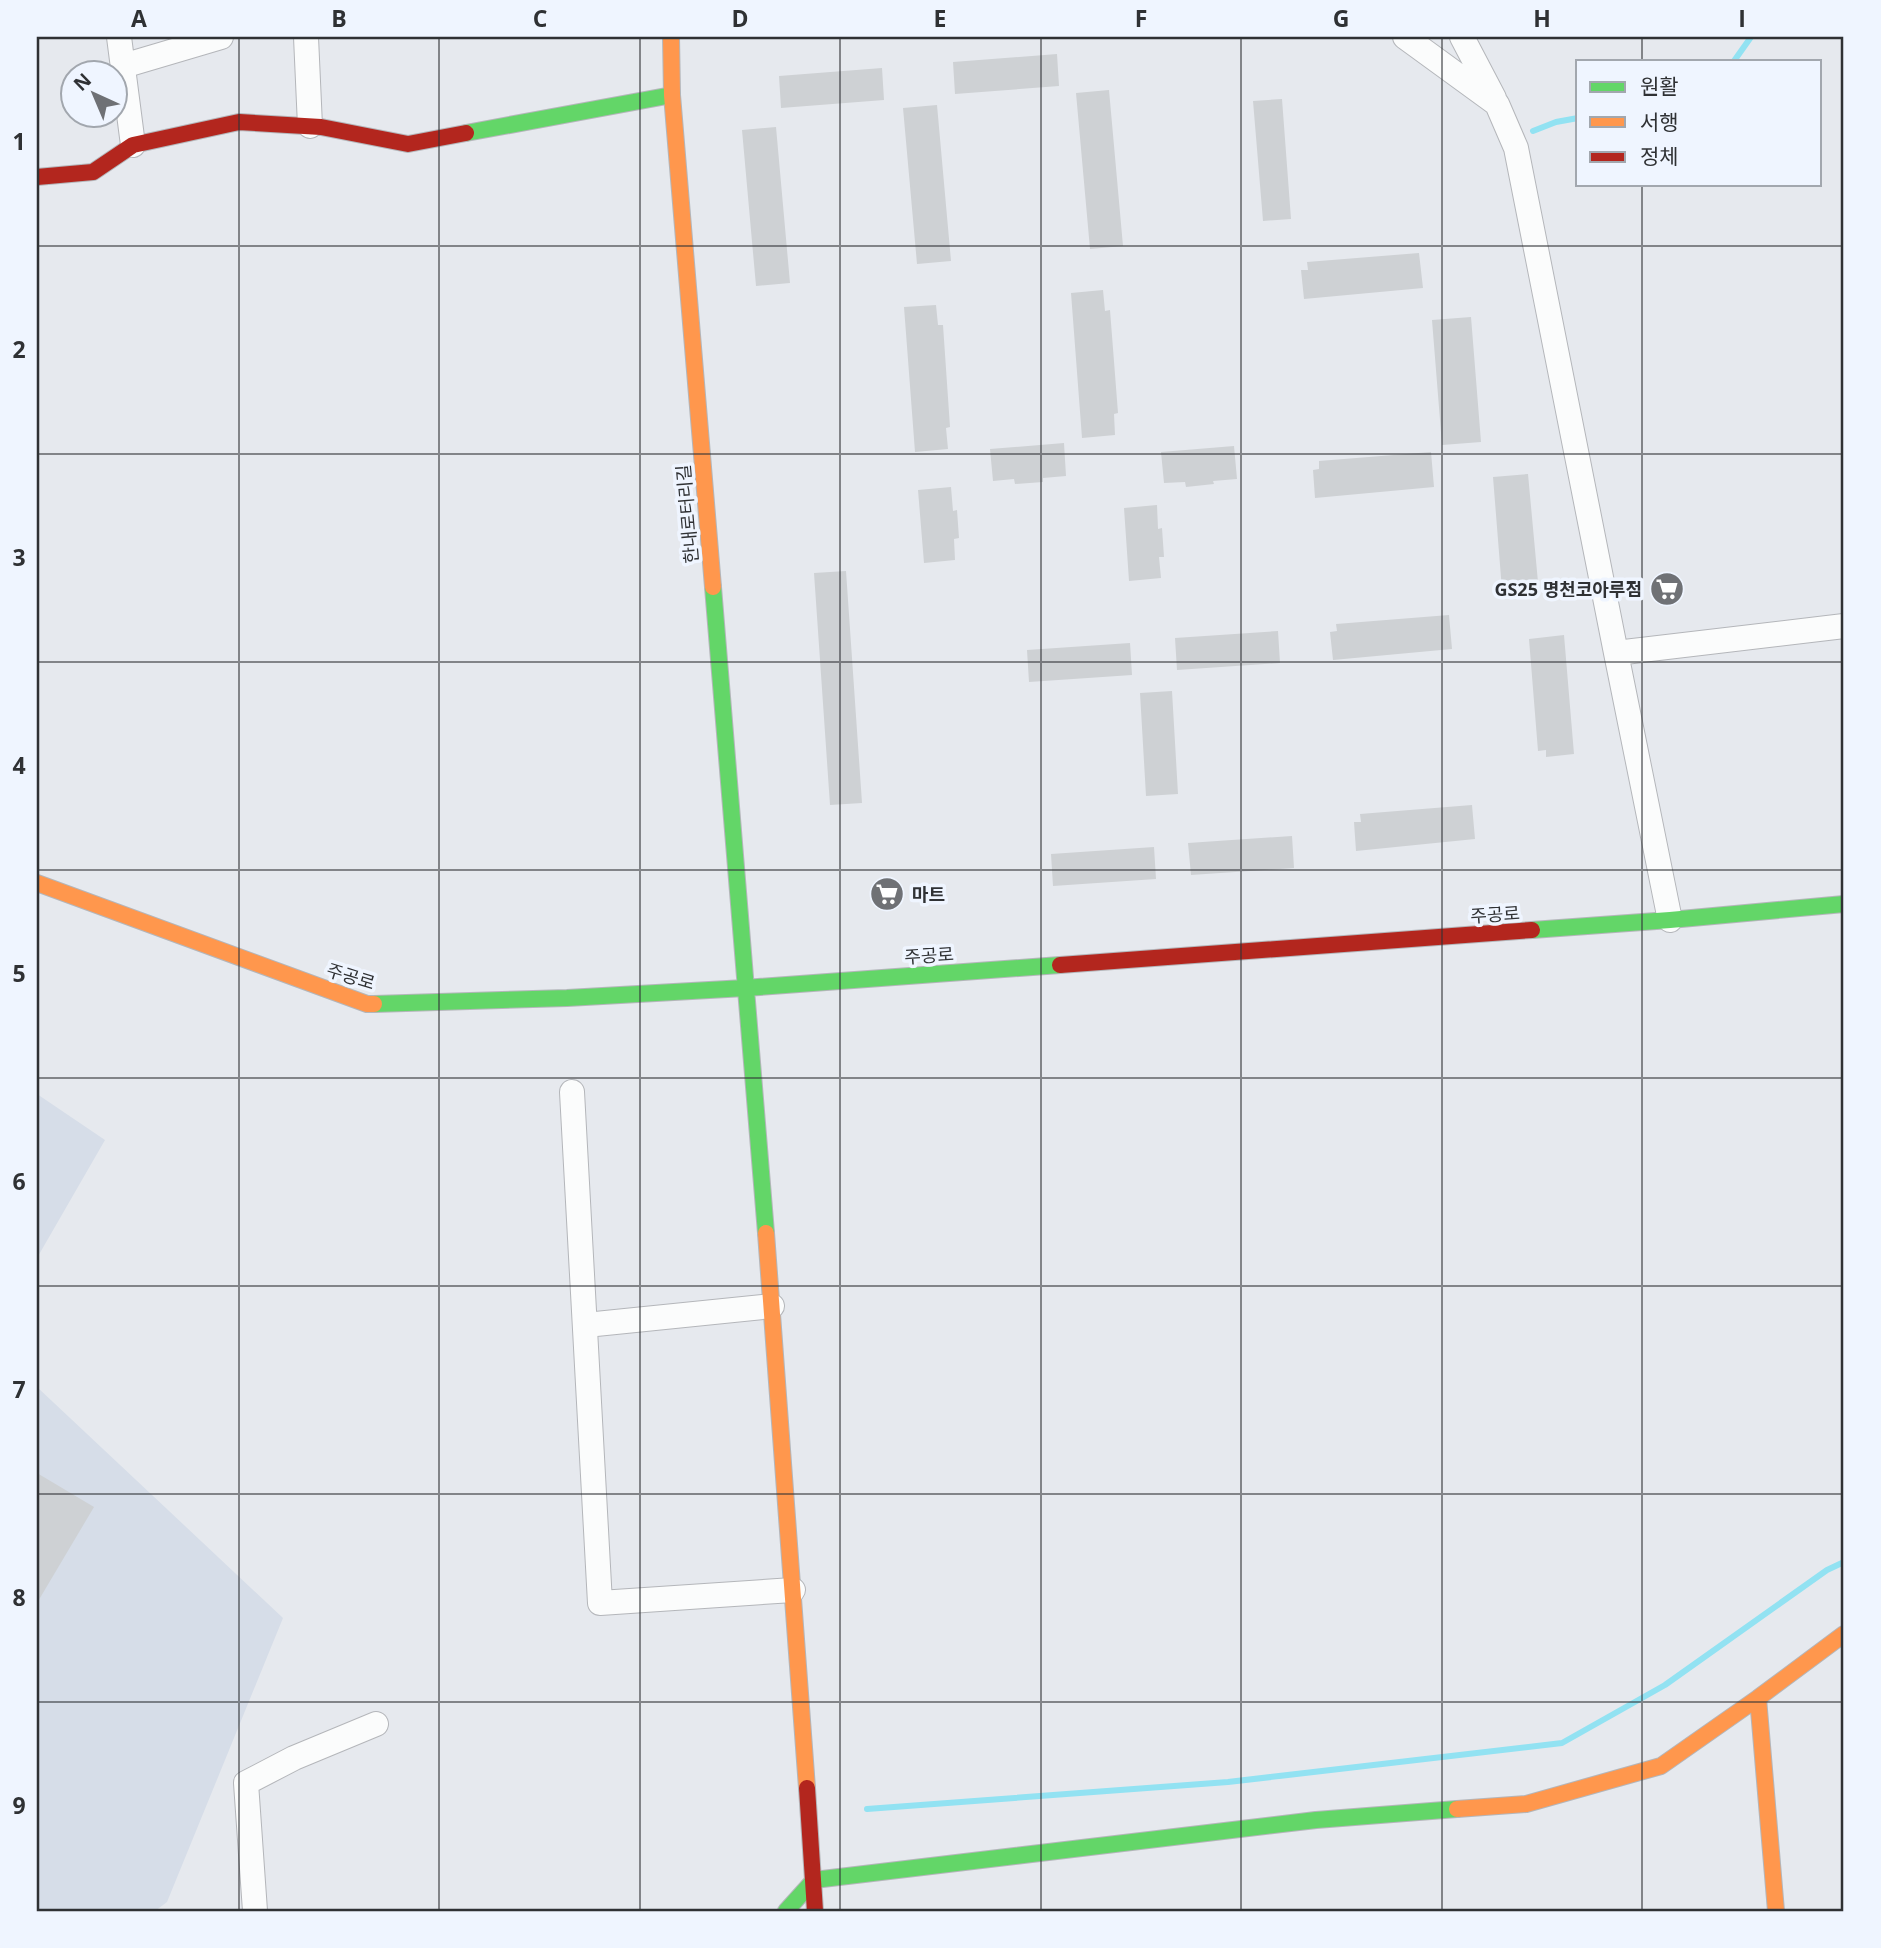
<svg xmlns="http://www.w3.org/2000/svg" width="1881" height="1948" font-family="'Open Sans','Noto Sans KR',sans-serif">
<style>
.built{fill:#d6dde8}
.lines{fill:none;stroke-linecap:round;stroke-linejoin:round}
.stream{stroke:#92e2f2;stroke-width:6}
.building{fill:#ced1d4}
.street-casing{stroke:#b4b6ba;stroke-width:26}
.fast-casing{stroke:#b4b6ba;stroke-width:18}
.slow-casing{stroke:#b4b6ba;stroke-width:18}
.jam-casing{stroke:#b4b6ba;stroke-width:18}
.street{stroke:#fbfcfc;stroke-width:24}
.fast{stroke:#63d668;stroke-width:16}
.slow{stroke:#ff974d;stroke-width:16}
.jam{stroke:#b3261e;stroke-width:16}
.grid{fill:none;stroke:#2f3134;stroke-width:2;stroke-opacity:0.55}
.labels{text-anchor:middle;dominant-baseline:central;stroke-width:7;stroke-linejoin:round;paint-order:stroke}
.street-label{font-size:18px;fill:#2f3134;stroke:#eff5ff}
.poi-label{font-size:18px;font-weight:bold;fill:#2f3134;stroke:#eff5ff;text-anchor:end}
.neatline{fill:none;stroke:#2f3134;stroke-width:2.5}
.grid-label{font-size:23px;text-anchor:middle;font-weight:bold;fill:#2f3134}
</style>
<rect width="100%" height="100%" fill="#e6e9ee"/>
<path class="built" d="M 37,1094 L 105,1140 L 37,1258 Z
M 37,1387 L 283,1618 L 167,1902 L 155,1911 L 37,1911 Z"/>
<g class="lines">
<path class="stream" d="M 1734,61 L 1751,37
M 1533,131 L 1556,122 L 1578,118
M 867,1809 L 1228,1782 L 1562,1743 L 1665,1685 L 1827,1570 L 1844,1562"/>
</g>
<path class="building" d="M 1057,54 L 1059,86 L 955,94 L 953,62 Z
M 882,68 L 884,100 L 781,108 L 779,76 Z
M 1109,90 L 1123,246 L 1090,249 L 1076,93 Z
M 1282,99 L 1291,219 L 1263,221 L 1253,101 Z
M 937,105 L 951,261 L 917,264 L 903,108 Z
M 776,127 L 790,283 L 756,286 L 742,130 Z
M 1419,253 L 1423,288 L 1304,299 L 1301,270 L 1308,270 L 1307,262 Z
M 1103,290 L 1105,311 L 1110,310 L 1118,413 L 1114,414 L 1115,435 L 1082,438 L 1071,293 Z
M 936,305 L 938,325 L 943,325 L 950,427 L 946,428 L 948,449 L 915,452 L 904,307 Z
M 1471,317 L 1481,442 L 1442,445 L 1432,320 Z
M 1064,443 L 1066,476 L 1043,478 L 1043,482 L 1015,484 L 1014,479 L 993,481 L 990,449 Z
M 1234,446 L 1237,479 L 1213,481 L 1214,484 L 1186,487 L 1185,482 L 1164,483 L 1161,452 Z
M 1431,452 L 1434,487 L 1315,498 L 1313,470 L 1319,469 L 1319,461 Z
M 1528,474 L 1539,593 L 1510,596 L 1510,589 L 1502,590 L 1493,477 Z
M 951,487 L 953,511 L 957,510 L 959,538 L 954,539 L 955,560 L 924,563 L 918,490 Z
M 1157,505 L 1158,529 L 1162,528 L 1164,557 L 1159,557 L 1161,578 L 1129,581 L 1124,508 Z
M 846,571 L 862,803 L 830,805 L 814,573 Z
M 1449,615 L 1452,649 L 1333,660 L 1330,632 L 1337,631 L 1336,624 Z
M 1278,631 L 1280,663 L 1177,670 L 1175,638 Z
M 1564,635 L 1574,754 L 1546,757 L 1546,750 L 1538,751 L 1529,639 Z
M 1130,643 L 1132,675 L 1029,682 L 1027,650 Z
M 1172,691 L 1178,794 L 1146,796 L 1140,693 Z
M 1472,805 L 1475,839 L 1356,851 L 1354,822 L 1361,822 L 1360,814 Z
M 1292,836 L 1294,868 L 1191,875 L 1188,843 Z
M 1154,847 L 1156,879 L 1053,886 L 1051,854 Z
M 37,1473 L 94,1507 L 37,1603 Z"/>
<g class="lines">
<g class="street-casing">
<path id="street" d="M 119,37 L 133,145
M 306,37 L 310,126
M 1405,37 L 1497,104 L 1516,148 L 1616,653 L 1670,920
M 1462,37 L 1494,98
M 123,66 L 221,37
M 1616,653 L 1844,626
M 572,1092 L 600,1603 L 793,1590
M 586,1325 L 772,1306
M 255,1911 L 246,1783 L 294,1758 L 376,1724"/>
</g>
<g class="fast-casing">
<path id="fast" d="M 466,133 L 672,95
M 713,587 L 766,1233
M 1532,930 L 1670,920 L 1844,904
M 374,1004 L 567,998 L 745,988 L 1060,965
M 786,1911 L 814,1880 L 1316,1820 L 1457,1809"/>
</g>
<g class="slow-casing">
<path id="slow" d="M 671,37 L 672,95 L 713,587
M 37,883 L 367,1004 L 374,1004
M 766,1233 L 807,1788
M 1758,1698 L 1776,1911
M 1457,1809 L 1526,1804 L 1661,1766 L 1758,1698 L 1844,1634"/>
</g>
<g class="jam-casing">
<path id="jam" d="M 37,177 L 93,172 L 133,145 L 239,122 L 321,127 L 408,144 L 466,133
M 1060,965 L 1532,930
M 807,1788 L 815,1911"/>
</g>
<use href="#street" class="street"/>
<use href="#fast" class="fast"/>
<use href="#slow" class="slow"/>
<use href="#jam" class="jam"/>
</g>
<path class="grid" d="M 239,37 L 239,1911M 439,37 L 439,1911M 640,37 L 640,1911M 840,37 L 840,1911M 1041,37 L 1041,1911M 1241,37 L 1241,1911M 1442,37 L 1442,1911M 1642,37 L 1642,61M 1642,184 L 1642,1911M 37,246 L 1844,246M 37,454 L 1844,454M 37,662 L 1844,662M 37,870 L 1844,870M 37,1078 L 1844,1078M 37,1286 L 1844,1286M 37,1494 L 1844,1494M 37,1702 L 1844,1702"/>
<defs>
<g id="supermarket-disc" transform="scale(1.75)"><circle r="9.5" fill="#6f7175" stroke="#eff5ff"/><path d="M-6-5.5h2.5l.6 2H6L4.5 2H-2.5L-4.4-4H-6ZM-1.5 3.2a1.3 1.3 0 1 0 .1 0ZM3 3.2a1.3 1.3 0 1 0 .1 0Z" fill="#fff"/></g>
</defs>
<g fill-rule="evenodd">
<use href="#supermarket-disc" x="1667" y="589"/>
<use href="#supermarket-disc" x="887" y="894"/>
</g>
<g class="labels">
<g class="street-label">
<text transform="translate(687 514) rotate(-95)">한내로터리길</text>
<text transform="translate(1495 914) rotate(-4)">주공로</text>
<text transform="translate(929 955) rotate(-4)">주공로</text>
<text transform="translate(351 976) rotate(17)">주공로</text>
</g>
<g class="poi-label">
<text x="1642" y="589">GS25 명천코아루점</text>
<text x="912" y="894" text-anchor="start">마트</text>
</g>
</g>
<rect width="1881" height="1948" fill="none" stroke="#eff5ff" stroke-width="77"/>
<rect x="1576" y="60" width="245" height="126" fill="#eff5ff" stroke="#a2a7ae" stroke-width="2"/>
<rect x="1590" y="82" width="35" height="10" fill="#63d668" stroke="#a2a7ae" stroke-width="2"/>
<text x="1640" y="94" font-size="21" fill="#2f3134">원활</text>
<rect x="1590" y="117" width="35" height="10" fill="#ff974d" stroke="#a2a7ae" stroke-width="2"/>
<text x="1640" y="130" font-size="21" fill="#2f3134">서행</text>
<rect x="1590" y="152" width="35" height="10" fill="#b3261e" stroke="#a2a7ae" stroke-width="2"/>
<text x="1640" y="164" font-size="21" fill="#2f3134">정체</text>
<g transform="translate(94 94) rotate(316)"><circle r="33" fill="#eff5ff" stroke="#a2a7ae" stroke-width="2"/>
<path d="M0-5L12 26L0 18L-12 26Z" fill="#6f7175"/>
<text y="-10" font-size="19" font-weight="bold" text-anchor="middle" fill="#2f3134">N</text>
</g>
<rect x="38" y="38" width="1804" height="1872" class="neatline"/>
<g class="grid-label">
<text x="139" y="27">A</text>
<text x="339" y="27">B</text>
<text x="540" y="27">C</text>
<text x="740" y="27">D</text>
<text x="940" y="27">E</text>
<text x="1141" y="27">F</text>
<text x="1341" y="27">G</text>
<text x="1542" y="27">H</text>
<text x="1742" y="27">I</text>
<text x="19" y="150">1</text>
<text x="19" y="358">2</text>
<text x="19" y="566">3</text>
<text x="19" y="774">4</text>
<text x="19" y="982">5</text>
<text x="19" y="1190">6</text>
<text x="19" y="1398">7</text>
<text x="19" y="1606">8</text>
<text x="19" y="1814">9</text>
</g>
</svg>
